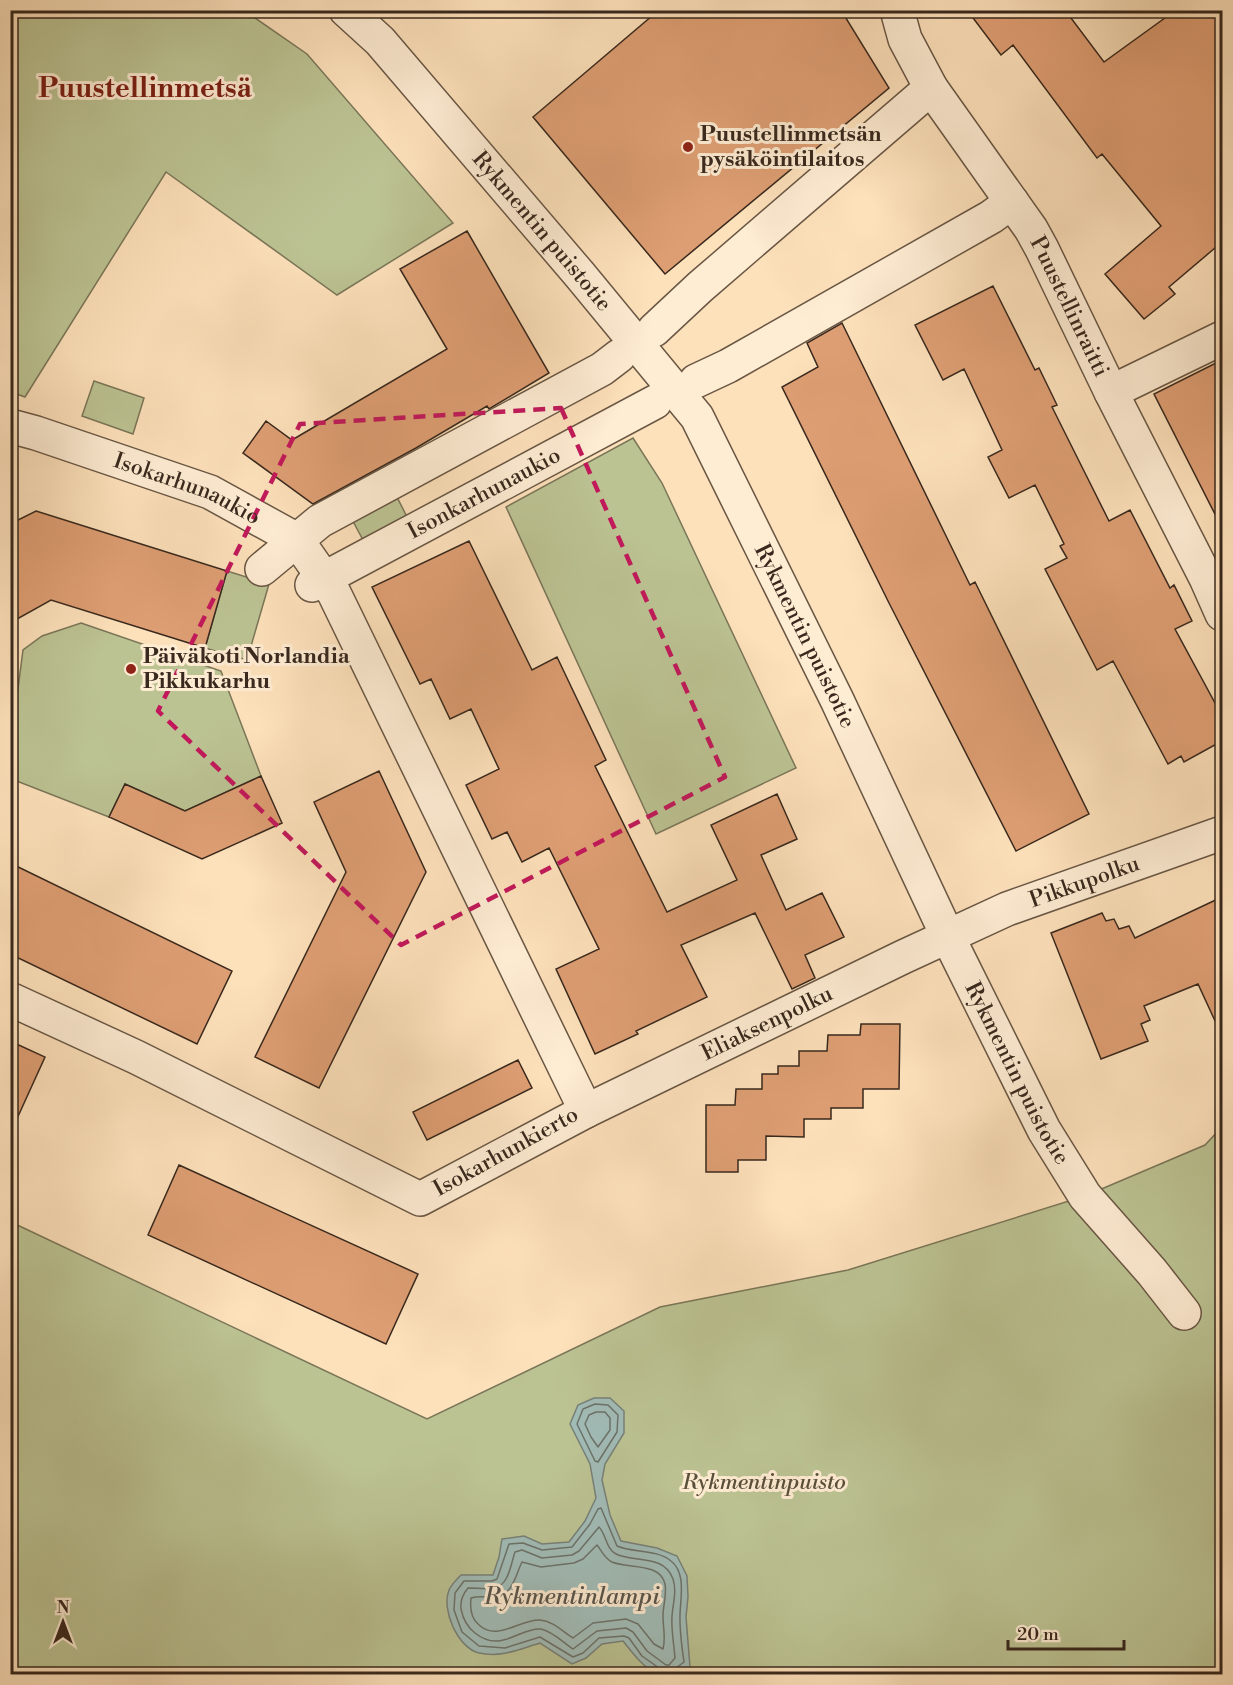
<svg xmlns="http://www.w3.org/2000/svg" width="1233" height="1685" font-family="'Libre Bodoni',serif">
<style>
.green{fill:#bcc393;stroke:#7a7658;stroke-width:1.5}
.water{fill:#a1bcb7;stroke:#778179;stroke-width:1.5}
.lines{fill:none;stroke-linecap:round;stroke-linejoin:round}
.shore{stroke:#6c726a;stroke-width:1.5}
.building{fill:#de9e73;stroke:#38281d;stroke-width:1.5}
.minor-casing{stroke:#695644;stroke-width:36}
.minor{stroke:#feecd3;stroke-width:33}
.marked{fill:none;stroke:#c2185b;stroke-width:4.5;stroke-dasharray:12 8;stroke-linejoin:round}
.poi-dot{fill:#8f2418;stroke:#feecd3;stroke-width:2}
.labels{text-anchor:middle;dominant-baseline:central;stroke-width:6;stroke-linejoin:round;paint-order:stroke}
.poi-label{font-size:22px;font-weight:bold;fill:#38281d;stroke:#feecd3;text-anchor:start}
.street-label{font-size:22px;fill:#38281d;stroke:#feecd3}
.park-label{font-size:22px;font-style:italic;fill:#594f3a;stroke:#feecd3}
.water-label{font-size:24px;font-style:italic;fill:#58544b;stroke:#feecd3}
.district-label{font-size:28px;font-weight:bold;fill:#7a1f14;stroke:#feecd3}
</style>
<rect width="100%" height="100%" fill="#fde1bb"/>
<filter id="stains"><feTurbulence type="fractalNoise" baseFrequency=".00333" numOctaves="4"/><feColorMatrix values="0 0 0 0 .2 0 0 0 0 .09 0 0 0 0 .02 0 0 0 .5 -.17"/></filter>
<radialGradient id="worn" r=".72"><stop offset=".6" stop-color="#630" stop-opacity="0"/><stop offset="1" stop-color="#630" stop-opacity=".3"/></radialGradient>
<path class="green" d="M 11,10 L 245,11 L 307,54 L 453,223 L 337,295 L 166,172 L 25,397 L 11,392 Z
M 94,381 L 144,398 L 133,434 L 82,416 Z
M 633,438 L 662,483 L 796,768 L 656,834 L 506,507 Z
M 392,487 L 407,517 L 363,540 L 347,510 Z
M 227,571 L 269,584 L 247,660 L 205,648 Z
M 81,623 L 221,671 L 261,776 L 185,811 L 125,784 L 109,817 L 14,780 L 12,735 L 23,650 L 42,636 Z
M 1222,1127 L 1222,1674 L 11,1674 L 11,1222 L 427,1419 L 660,1307 L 848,1270 L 1085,1196 L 1205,1145 Z"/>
<path class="water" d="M 594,1398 L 610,1398 L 624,1411 L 624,1433 L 605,1464 L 602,1480 L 610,1515 L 621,1541 L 657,1548 L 677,1556 L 687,1576 L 688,1597 L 686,1617 L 690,1667 C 656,1685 644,1667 623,1641 L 602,1644 L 586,1658 L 572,1664 L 540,1643 C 520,1649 501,1658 479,1653 C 458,1648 441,1610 449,1590 C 451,1585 457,1579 461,1575 L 493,1575 L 499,1557 L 502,1539 L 524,1536 L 542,1544 L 569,1542 L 585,1521 L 596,1498 L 590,1464 L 570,1424 L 578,1405 Z"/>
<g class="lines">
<path class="shore" d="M 595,1404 L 608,1405 L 618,1415 L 617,1432 L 598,1462 L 595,1461 L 577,1424 L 583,1409 Z
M 596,1412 L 605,1412 L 610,1418 L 610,1430 L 598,1447 L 591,1437 L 585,1424 L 589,1415 Z
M 599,1527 C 606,1534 606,1549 616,1554 C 635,1563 664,1554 673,1579 C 677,1591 673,1603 672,1616 C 671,1630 674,1644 675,1658 L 669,1665 L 666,1665 L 647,1651 L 633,1632 L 626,1628 L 597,1631 L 573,1649 C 564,1643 552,1631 541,1629 C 520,1627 501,1654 475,1633 C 467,1627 463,1619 461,1609 C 460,1601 463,1594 468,1588 C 477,1588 486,1589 494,1588 C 509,1586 511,1563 515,1552 L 522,1550 L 542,1558 L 572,1555 L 579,1551 Z
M 597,1545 C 602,1551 604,1558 612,1562 C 628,1569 660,1562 665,1584 C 667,1595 663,1605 663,1616 C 663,1627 666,1639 663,1649 L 654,1644 L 638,1624 L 626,1619 L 593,1623 L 573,1638 C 563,1632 553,1621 540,1620 C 519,1619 497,1643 478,1624 C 471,1618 470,1607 471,1598 C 478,1596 484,1597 492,1597 C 513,1597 515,1576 522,1562 L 541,1567 L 574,1563 L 583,1559 Z
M 661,1674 L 659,1668 L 642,1656 L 629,1638 L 624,1636 L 599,1638 L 583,1653 L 573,1657 L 540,1637 L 505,1648 L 479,1646 L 462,1632 L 454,1610 L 455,1593 L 464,1581 L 492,1581 L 497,1579 L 509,1544 L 523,1543 L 542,1550 L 572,1547 L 590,1524 L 598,1509 L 601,1508 L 617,1546 C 633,1553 657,1549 671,1561 C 688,1574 679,1603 680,1620 C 680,1634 682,1648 684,1662 L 676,1668 L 675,1674"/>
</g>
<path class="building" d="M 659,10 L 841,10 L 889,88 L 665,274 L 533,117 Z
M 967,10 L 1065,10 L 1104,62 L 1176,10 L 1213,10 L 1222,24 L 1222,242 L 1169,287 L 1175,294 L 1144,319 L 1105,274 L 1161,226 L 1102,154 L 1097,158 L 1013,45 L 1001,55 Z
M 467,231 L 549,373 L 489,409 L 487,406 L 416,448 L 313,504 L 243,453 L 266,421 L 292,440 L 447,349 L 400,269 Z
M 993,286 L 1035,370 L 1039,368 L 1057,405 L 1052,407 L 1109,521 L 1130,510 L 1170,588 L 1174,585 L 1192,621 L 1175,629 L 1222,716 L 1222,741 L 1184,762 L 1181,756 L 1168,764 L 1113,661 L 1097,670 L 1045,569 L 1067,558 L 1060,546 L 1064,544 L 1035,485 L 1009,498 L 988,457 L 1002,450 L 964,369 L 943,380 L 915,325 Z
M 842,323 L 970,585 L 975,582 L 1089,814 L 1016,851 L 889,603 L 782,387 L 818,367 L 807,343 Z
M 1222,360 L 1222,528 L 1154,394 Z
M 36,511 L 227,571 L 205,648 L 51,600 L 10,623 L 10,524 Z
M 469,541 L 532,670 L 557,657 L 606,760 L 595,766 L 667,912 L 737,880 L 711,825 L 777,794 L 797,839 L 761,855 L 786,910 L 822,893 L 844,937 L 805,955 L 815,978 L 792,989 L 755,913 L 681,945 L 707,997 L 636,1031 L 638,1034 L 595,1054 L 556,969 L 599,949 L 549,848 L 522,862 L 507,832 L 492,839 L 466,785 L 499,769 L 471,709 L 450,719 L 431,679 L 420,684 L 372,587 Z
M 379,771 L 426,872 L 319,1088 L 255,1057 L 346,872 L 314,802 Z
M 261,776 L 282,823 L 202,859 L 109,817 L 125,784 L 185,811 Z
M 10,863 L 232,971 L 197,1044 L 10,954 Z
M 1222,897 L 1222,1036 L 1198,984 L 1144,1006 L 1150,1020 L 1141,1024 L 1148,1041 L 1101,1059 L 1051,933 L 1102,913 L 1106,921 L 1114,919 L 1119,929 L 1129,926 L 1135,938 Z
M 861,1024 L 900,1024 L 899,1089 L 863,1089 L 863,1108 L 831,1108 L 831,1119 L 804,1119 L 804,1137 L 766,1136 L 766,1160 L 738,1160 L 738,1172 L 706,1172 L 706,1105 L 735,1105 L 736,1089 L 762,1089 L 762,1074 L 778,1074 L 778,1066 L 799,1066 L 799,1051 L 827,1051 L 828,1035 L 860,1035 Z
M 10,1041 L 45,1057 L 10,1134 Z
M 518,1060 L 532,1088 L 427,1140 L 413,1112 Z
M 179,1165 L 418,1274 L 386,1344 L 148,1235 Z"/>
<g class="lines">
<g class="minor-casing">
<g id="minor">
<path id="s1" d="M 346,10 L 380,41 L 580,275 L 697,417 L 837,700 L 948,937 L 1044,1130 L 1085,1196 L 1152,1272 L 1184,1313"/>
<path id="s2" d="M 897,10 L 905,39 L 931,88 L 1031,229 L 1042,249 L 1111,392 L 1206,578 L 1222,614"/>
<path d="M 654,330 L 700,287 L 931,88"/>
<path d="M 696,381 L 728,366 L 991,217 L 1012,202"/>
<path d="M 1111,392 L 1222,338"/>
<path id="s3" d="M 10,426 L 36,433 L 210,492 L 297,540 L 334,593 L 586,1111 L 420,1199 L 136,1057 L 10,999"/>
<path d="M 262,569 L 320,521 L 602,369 L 619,356"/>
<path id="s4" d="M 312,585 L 655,402"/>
<path id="s5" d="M 586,1111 L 903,957 L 1007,909 L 1222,833"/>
</g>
</g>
<use href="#minor" class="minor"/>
</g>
<path class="marked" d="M 561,408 L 725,777 L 401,945 L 158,711 L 300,424 Z"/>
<g class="poi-dot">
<circle cx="688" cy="147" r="6"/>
<circle cx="131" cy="669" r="6"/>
</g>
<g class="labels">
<g class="poi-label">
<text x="700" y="134">Puustellinmetsän<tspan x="700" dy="25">pysäköintilaitos</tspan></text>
<text x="143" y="656">Päiväkoti Norlandia<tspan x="143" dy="25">Pikkukarhu</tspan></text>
</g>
<g class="street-label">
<text stroke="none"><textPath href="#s1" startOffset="296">Rykmentin puistotie</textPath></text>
<text stroke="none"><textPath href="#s2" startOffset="345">Puustellinraitti</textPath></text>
<text stroke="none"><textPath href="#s3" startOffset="188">Isokarhunaukio</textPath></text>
<text stroke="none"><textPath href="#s4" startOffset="195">Isonkarhunaukio</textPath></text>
<text stroke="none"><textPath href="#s1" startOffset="782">Rykmentin puistotie</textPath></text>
<text stroke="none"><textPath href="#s5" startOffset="549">Pikkupolku</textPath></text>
<text stroke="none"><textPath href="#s5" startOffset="201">Eliaksenpolku</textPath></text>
<text stroke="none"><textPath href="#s1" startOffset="1268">Rykmentin puistotie</textPath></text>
<text transform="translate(506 1152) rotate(-29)">Isokarhunkierto</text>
</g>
<g class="park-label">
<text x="764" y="1482">Rykmentinpuisto</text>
</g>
<g class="water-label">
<text x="572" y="1597">Rykmentinlampi</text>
</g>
<g class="district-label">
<text x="145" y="88">Puustellinmetsä</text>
</g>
</g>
<rect width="1233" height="1685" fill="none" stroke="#fde1bb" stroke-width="36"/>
<rect x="12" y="12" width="1209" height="1661" fill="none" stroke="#38281d" stroke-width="3"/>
<rect x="18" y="18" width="1197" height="1649" fill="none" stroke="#38281d" stroke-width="1.5"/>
<g transform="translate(63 1622)" stroke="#feecd3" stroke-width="4.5" paint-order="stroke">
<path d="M0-4.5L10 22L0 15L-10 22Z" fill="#38281d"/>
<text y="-9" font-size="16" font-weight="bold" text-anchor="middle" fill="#38281d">N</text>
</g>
<path d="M1008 1640v9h116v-9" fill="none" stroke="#38281d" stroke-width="3"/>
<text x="1017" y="1640" font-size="18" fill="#38281d" stroke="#feecd3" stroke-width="4.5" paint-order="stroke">20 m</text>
<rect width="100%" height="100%" filter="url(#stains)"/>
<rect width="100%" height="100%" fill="url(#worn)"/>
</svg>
